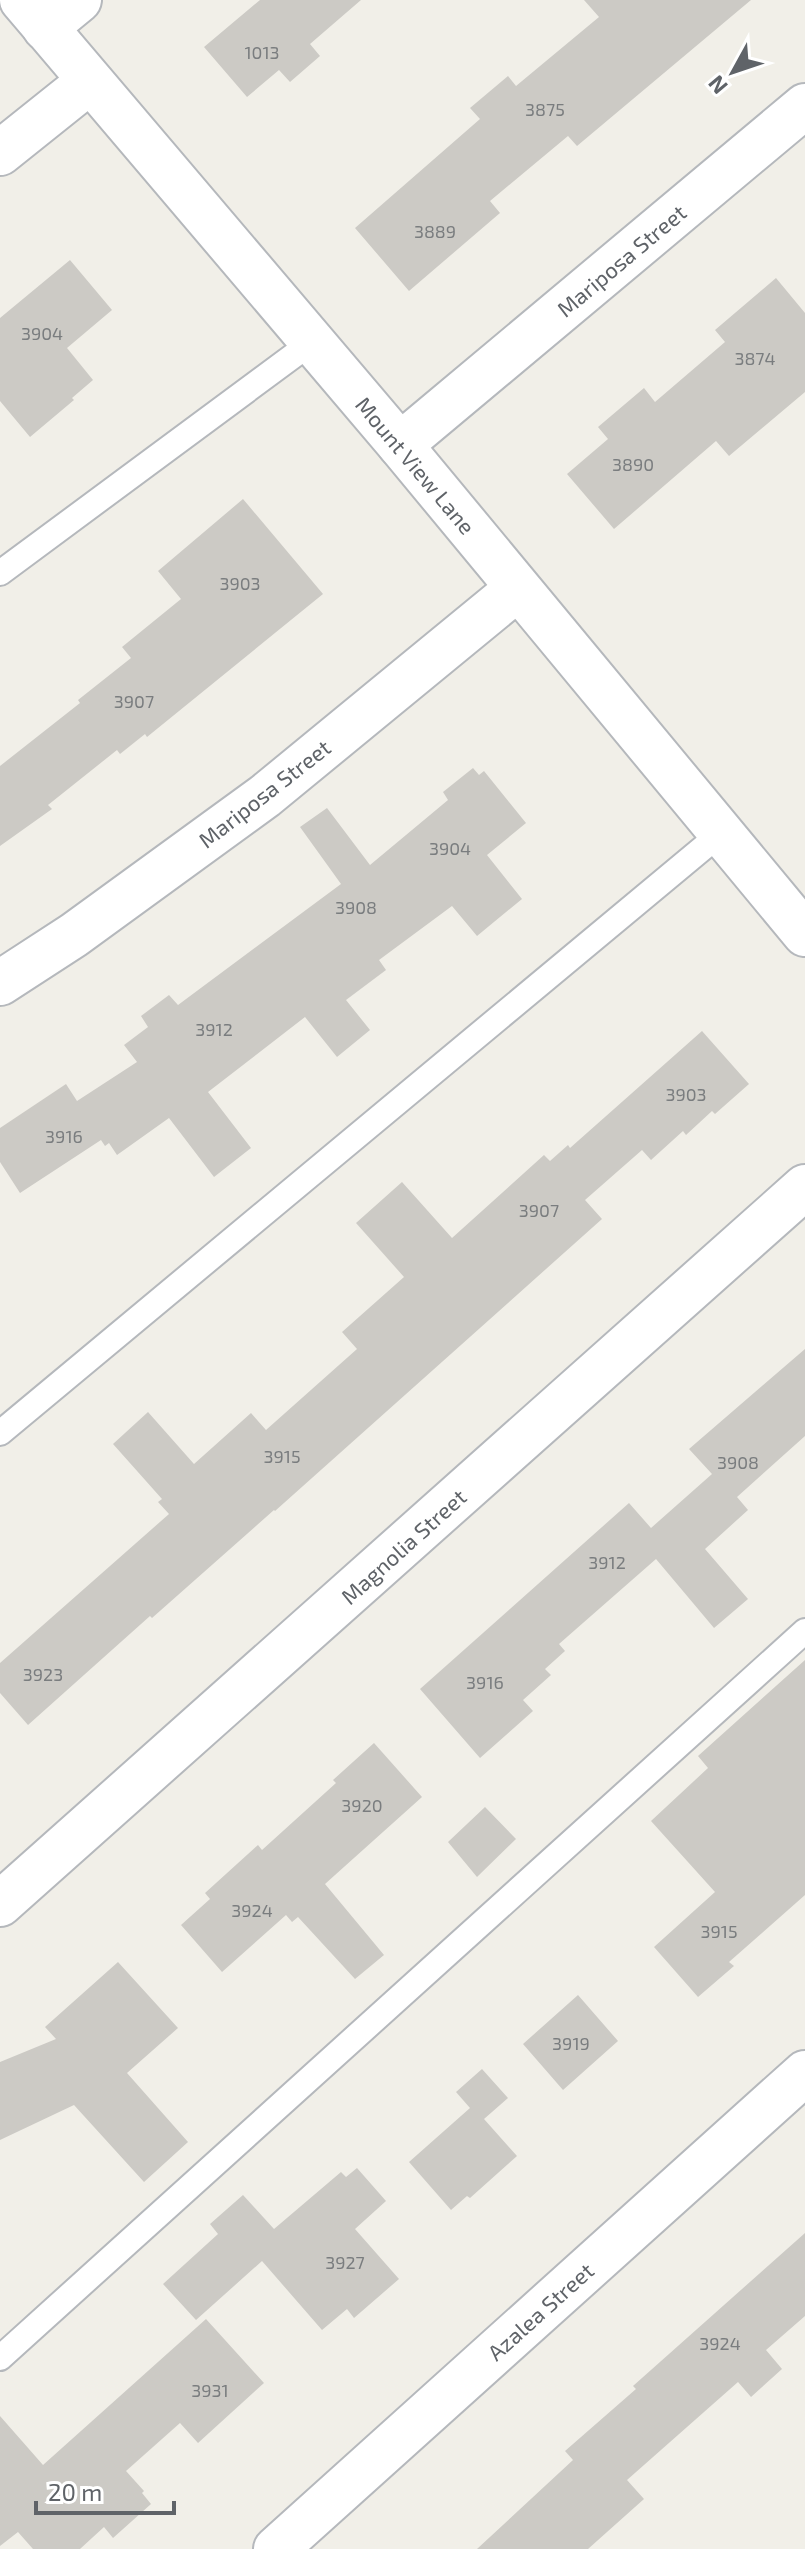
<svg xmlns="http://www.w3.org/2000/svg" width="805" height="2549" font-family="'Exo 2',sans-serif">
<style>
.building{fill:#cccac5}
.lines{fill:none;stroke-linecap:round;stroke-linejoin:round}
.service-casing{stroke:#b5b8bc;stroke-width:28}
.minor-casing{stroke:#b5b8bc;stroke-width:48}
.tertiary-casing{stroke:#b5b8bc;stroke-width:48}
.service{stroke:#fff;stroke-width:24}
.minor{stroke:#fff;stroke-width:44}
.tertiary{stroke:#fff;stroke-width:44}
.labels{text-anchor:middle;dominant-baseline:central;stroke-width:6;stroke-linejoin:round;paint-order:stroke}
.number-label{font-size:18px;fill:#7a7d7f}
.street-label{font-size:22px;fill:#5f6368;stroke:#fff}
</style>
<rect width="100%" height="100%" fill="#f1efe8"/>
<path class="building" d="M 260,0 L 361,0 L 310,44 L 320,56 L 290,82 L 279,70 L 247,97 L 204,47 Z
M 584,0 L 751,0 L 577,146 L 568,136 L 490,201 L 500,213 L 409,291 L 355,228 L 480,119 L 470,108 L 508,76 L 516,86 L 599,17 Z
M 70,260 L 112,310 L 67,348 L 93,380 L 72,398 L 74,400 L 30,437 L 0,401 L 0,318 Z
M 776,278 L 805,313 L 805,392 L 729,456 L 716,441 L 614,529 L 567,474 L 608,439 L 598,427 L 644,388 L 655,402 L 725,342 L 715,330 Z
M 243,499 L 323,594 L 147,737 L 145,734 L 120,754 L 117,750 L 48,805 L 52,809 L 0,846 L 0,766 L 80,703 L 78,700 L 131,658 L 122,647 L 181,599 L 158,571 Z
M 473,768 L 479,775 L 484,771 L 526,823 L 487,855 L 522,899 L 477,936 L 452,906 L 379,960 L 386,970 L 346,1000 L 370,1030 L 337,1057 L 305,1017 L 208,1092 L 251,1148 L 214,1177 L 169,1118 L 117,1155 L 109,1143 L 105,1146 L 101,1140 L 20,1193 L 0,1162 L 0,1128 L 66,1084 L 77,1101 L 137,1062 L 124,1045 L 148,1027 L 141,1016 L 169,995 L 178,1005 L 341,884 L 300,827 L 327,808 L 370,865 L 448,800 L 443,792 Z
M 702,1031 L 749,1084 L 715,1114 L 712,1111 L 686,1135 L 683,1131 L 651,1160 L 642,1150 L 585,1200 L 602,1219 L 275,1511 L 274,1510 L 152,1618 L 150,1616 L 28,1725 L 0,1693 L 0,1663 L 169,1514 L 158,1502 L 162,1499 L 113,1444 L 148,1412 L 194,1464 L 251,1413 L 266,1430 L 357,1349 L 342,1332 L 404,1277 L 356,1223 L 402,1182 L 452,1238 L 544,1155 L 550,1161 L 568,1145 L 570,1148 Z
M 805,1349 L 805,1436 L 737,1497 L 748,1510 L 705,1549 L 748,1599 L 714,1628 L 656,1559 L 559,1644 L 565,1651 L 545,1669 L 551,1675 L 523,1700 L 533,1711 L 480,1758 L 420,1689 L 629,1503 L 651,1528 L 712,1474 L 689,1449 Z
M 805,1660 L 805,1895 L 729,1962 L 734,1966 L 698,1997 L 654,1947 L 715,1892 L 651,1821 L 708,1768 L 698,1756 Z
M 374,1743 L 422,1797 L 325,1884 L 384,1955 L 355,1979 L 298,1917 L 292,1922 L 286,1915 L 222,1972 L 181,1925 L 210,1899 L 205,1893 L 258,1845 L 262,1850 L 336,1783 L 333,1780 Z
M 485,1807 L 516,1839 L 477,1877 L 448,1842 Z
M 118,1962 L 178,2028 L 127,2073 L 188,2142 L 144,2182 L 74,2105 L 0,2140 L 0,2062 L 56,2039 L 45,2027 Z
M 578,1995 L 618,2041 L 563,2090 L 523,2044 Z
M 482,2069 L 508,2098 L 484,2119 L 517,2156 L 470,2198 L 467,2196 L 451,2210 L 409,2162 L 470,2108 L 456,2092 Z
M 357,2168 L 386,2201 L 355,2229 L 399,2279 L 354,2318 L 347,2309 L 322,2330 L 262,2261 L 196,2320 L 163,2284 L 218,2234 L 210,2224 L 243,2195 L 274,2229 L 341,2172 L 346,2177 Z
M 805,2233 L 805,2316 L 766,2350 L 782,2369 L 751,2397 L 738,2382 L 627,2480 L 644,2499 L 588,2549 L 477,2549 L 573,2460 L 565,2451 L 636,2389 L 633,2386 Z
M 206,2319 L 264,2383 L 198,2443 L 180,2423 L 126,2471 L 144,2491 L 142,2493 L 151,2504 L 113,2538 L 104,2527 L 80,2549 L 33,2549 L 18,2532 L 0,2546 L 0,2416 L 43,2465 Z"/>
<g class="lines">
<g class="service-casing">
<path id="service" d="M 0,573 L 312,342
M 0,1433 L 721,833
M 0,2358 L 805,1631"/>
</g>
<g class="minor-casing">
<path id="minor" d="M 45,28 L 79,0
M 0,153 L 90,81
M 400,445 L 805,106
M 0,983 L 74,935 L 265,796 L 517,589
M 0,1904 L 805,1187
M 276,2549 L 805,2073"/>
</g>
<g class="tertiary-casing">
<path id="tertiary" d="M 22,0 L 400,445 L 805,934"/>
</g>
<use href="#service" class="service"/>
<use href="#minor" class="minor"/>
<use href="#tertiary" class="tertiary"/>
</g>
<g class="labels">
<g class="number-label">
<text x="262" y="52">1013</text>
<text x="545" y="109">3875</text>
<text x="435" y="231">3889</text>
<text x="42" y="333">3904</text>
<text x="755" y="358">3874</text>
<text x="633" y="464">3890</text>
<text x="240" y="583">3903</text>
<text x="134" y="701">3907</text>
<text x="450" y="848">3904</text>
<text x="356" y="907">3908</text>
<text x="214" y="1029">3912</text>
<text x="686" y="1094">3903</text>
<text x="64" y="1136">3916</text>
<text x="539" y="1210">3907</text>
<text x="282" y="1456">3915</text>
<text x="738" y="1462">3908</text>
<text x="607" y="1562">3912</text>
<text x="43" y="1674">3923</text>
<text x="485" y="1682">3916</text>
<text x="362" y="1805">3920</text>
<text x="252" y="1910">3924</text>
<text x="719" y="1931">3915</text>
<text x="571" y="2043">3919</text>
<text x="345" y="2262">3927</text>
<text x="720" y="2343">3924</text>
<text x="210" y="2390">3931</text>
</g>
<g class="street-label">
<text transform="translate(621 260) rotate(-40)">Mariposa Street</text>
<text transform="translate(416 465) rotate(50)">Mount View Lane</text>
<text transform="translate(264 793) rotate(-38)">Mariposa Street</text>
<text transform="translate(403 1546) rotate(-42)">Magnolia Street</text>
<text transform="translate(540 2311) rotate(-42)">Azalea Street</text>
</g>
</g>
<g transform="translate(733 72) rotate(230)" stroke="#ffffff" stroke-width="6" paint-order="stroke">
<path d="M0-6L14 30L0 20L-14 30Z" fill="#5f6368"/>
<text y="-12" font-size="22" font-weight="bold" text-anchor="middle" fill="#5f6368">N</text>
</g>
<path d="M36 2501v12h138v-12" fill="none" stroke="#5f6368" stroke-width="4"/>
<text x="48" y="2501" font-size="24" fill="#5f6368" stroke="#ffffff" stroke-width="6" paint-order="stroke">20 m</text>
</svg>
